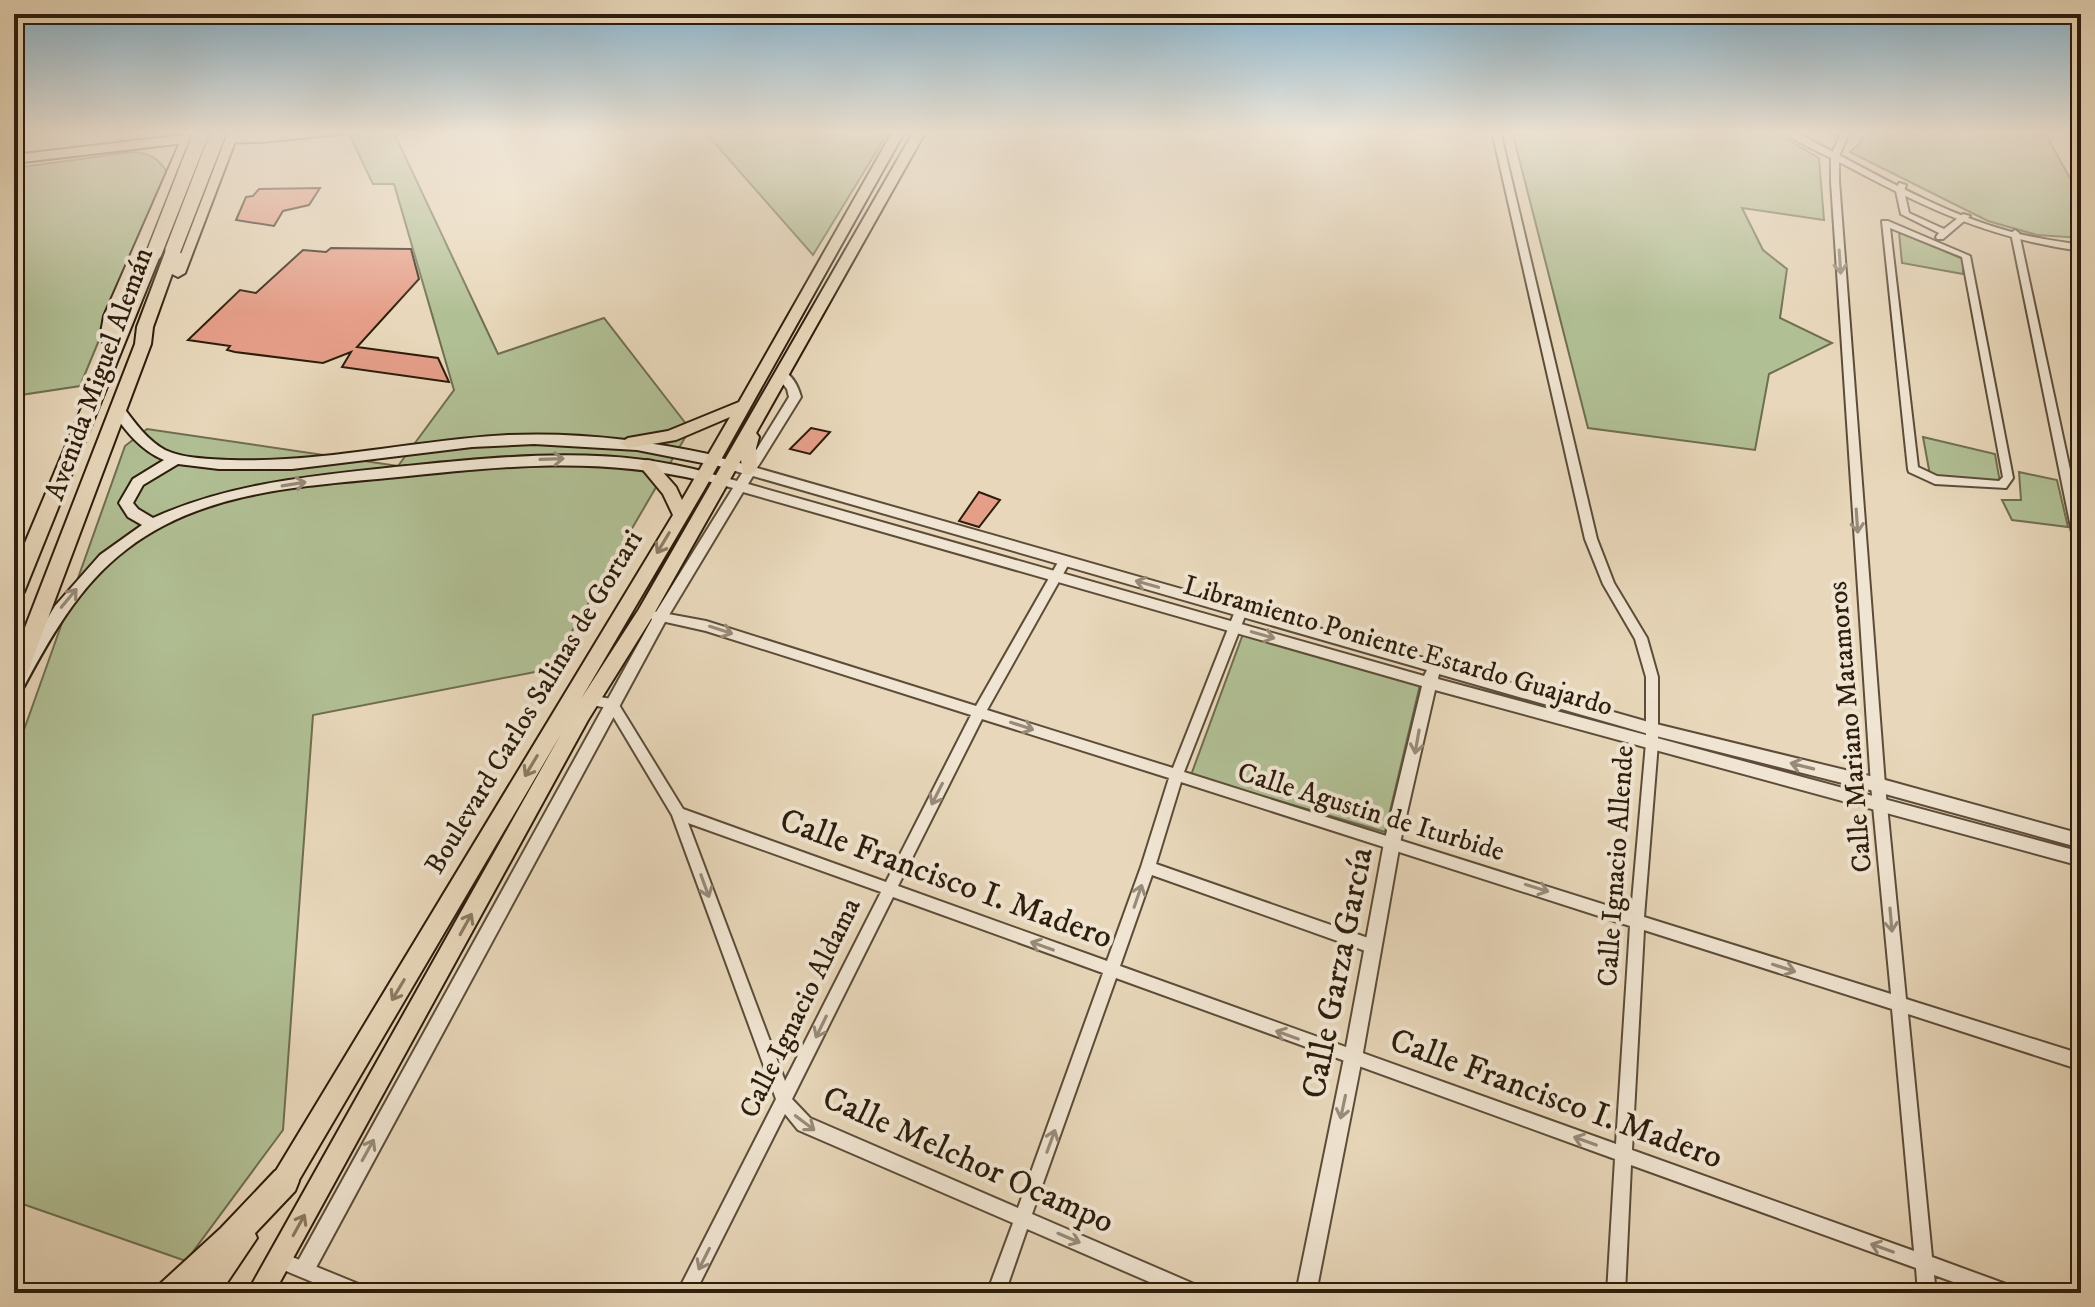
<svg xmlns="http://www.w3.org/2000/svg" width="2095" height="1307" font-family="'IM FELL DW Pica',serif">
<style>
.green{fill:#b1bf94;stroke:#6f6e50;stroke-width:2}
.building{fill:#e59e88;stroke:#2d1d0c;stroke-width:2}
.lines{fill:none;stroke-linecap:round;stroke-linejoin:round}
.minor-casing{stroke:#5c4c38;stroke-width:4}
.tertiary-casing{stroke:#5c4c38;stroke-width:4}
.secondary-casing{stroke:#2d1d0c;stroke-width:4}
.primary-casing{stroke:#2d1d0c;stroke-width:4}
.trunk-casing{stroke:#2d1d0c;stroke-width:4}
.minor{fill:#f0e5d2;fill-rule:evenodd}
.tertiary{fill:#f0e5d2;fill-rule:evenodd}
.secondary{fill:#f0e5d2;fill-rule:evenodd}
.primary{fill:#e8d7ba;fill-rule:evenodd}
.trunk{fill:#e8d7ba;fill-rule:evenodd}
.trunk-bridge-casing{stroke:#2d1d0c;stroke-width:18;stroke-linecap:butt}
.trunk-bridge{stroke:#e8d7ba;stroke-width:15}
.oneway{stroke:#988b79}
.oneway2{stroke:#8a7a63}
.labels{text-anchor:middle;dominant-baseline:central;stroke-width:8;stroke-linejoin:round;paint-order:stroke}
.street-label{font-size:28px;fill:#2d1d0c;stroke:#f0e5d2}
.near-street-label{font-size:34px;fill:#2d1d0c;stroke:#f0e5d2}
</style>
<rect width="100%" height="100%" fill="#e8d7ba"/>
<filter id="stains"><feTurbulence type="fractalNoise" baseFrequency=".0025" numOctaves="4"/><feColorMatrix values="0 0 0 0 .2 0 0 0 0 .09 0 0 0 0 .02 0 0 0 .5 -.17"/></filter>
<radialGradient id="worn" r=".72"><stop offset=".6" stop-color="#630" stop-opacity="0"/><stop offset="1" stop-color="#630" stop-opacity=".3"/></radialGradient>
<path class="green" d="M 376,131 L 409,131 L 395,135 L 498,354 L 604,318 L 690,429 L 550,669 L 313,715 L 283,1130 L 186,1261 L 14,1201 L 14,758 L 125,446 L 147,429 L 398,466 L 454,390 L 394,184 L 373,184 L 350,136 Z
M 704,131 L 889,131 L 813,255 Z
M 1512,131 L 1773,131 L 1819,158 L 1824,220 L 1742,208 L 1763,250 L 1787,269 L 1780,318 L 1832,343 L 1769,374 L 1755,450 L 1588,428 Z
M 1864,131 L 2044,131 L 2081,198 L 2081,238 L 2037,235 L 1988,221 L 1850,152 L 1861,142 Z
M 132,152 C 150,153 159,158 168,174 L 80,386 L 14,396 L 14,168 Z
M 1899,232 L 1963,259 L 1963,274 L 1902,263 Z
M 1923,437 L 1995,454 L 2000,482 L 1930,475 Z
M 2019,472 L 2057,480 L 2068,527 L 2012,520 L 2002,500 L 2021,500 Z
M 1243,634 L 1420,685 L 1385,832 L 1191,775 Z"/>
<path class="building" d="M 320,188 L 309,205 L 283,211 L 274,226 L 236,220 L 246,197 L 253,196 L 259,189 Z
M 331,248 L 411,249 L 419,279 L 357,347 L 438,358 L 449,382 L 342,367 L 351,352 L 323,363 L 235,352 L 227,350 L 230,346 L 188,340 L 240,290 L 256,293 L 303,250 L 326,252 Z
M 811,428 L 830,432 L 810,454 L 790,449 Z
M 979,492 L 1000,500 L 979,527 L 959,521 Z"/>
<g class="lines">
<g class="minor-casing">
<path id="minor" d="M 1492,131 L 1500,131 L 1597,539 L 1614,583 L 1647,638 L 1658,677 L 1658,743 L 1644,917 L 1891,994 L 1871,785 L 1831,181 L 1831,156 L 1842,131 L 1850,131 L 1839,156 L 1839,181 L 1885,785 L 1906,999 L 2081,1054 L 2081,1070 L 1908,1014 L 1932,1257 L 2014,1287 L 2017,1293 L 1984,1293 L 1934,1275 L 1936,1293 L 1918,1293 L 1916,1268 L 1631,1165 L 1625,1293 L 1607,1293 L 1615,1159 L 1116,978 L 1032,1214 L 1201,1287 L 1204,1293 L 1175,1293 L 1027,1229 L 1005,1293 L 987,1293 L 1013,1223 L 798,1130 L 785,1114 L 695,1293 L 677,1293 L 776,1099 L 672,815 L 608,708 L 586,704 L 584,700 L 586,696 L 590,695 L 616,700 L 683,809 L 886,882 L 971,715 L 706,631 L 648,618 L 646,615 L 648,612 L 652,611 L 706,621 L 976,706 L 1061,557 L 1065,556 L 1071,560 L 987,710 L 1173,768 L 1235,611 L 1241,607 L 1247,611 L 1184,772 L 1631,913 L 1646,743 L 1646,677 L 1635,639 L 1603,584 L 1585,539 ZM 982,719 L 1169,778 L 1141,867 L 1107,961 L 898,886 ZM 1181,782 L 1630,926 L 1616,1144 L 1120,966 L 1152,875 L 1374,954 L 1379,952 L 1381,947 L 1379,942 L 1374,940 L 1156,864 ZM 688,823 L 881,892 L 785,1081 ZM 893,897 L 1103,973 L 1018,1208 L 810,1118 L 792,1099 ZM 1644,930 L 1892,1009 L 1914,1251 L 1632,1150 Z
M 2066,131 L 2074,131 L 2081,143 L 2081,152 L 2078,152 Z
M 1899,183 L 1906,185 L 1904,191 L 1909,213 L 1944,229 L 1963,214 L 1970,216 L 1943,239 L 1937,239 L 1936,237 L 1939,233 L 1901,214 L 1896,191 Z
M 1882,221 L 1888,221 L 1970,256 L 2013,478 L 2006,488 L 1935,484 L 1909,472 L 1908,469 ZM 1890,228 L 1962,257 L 2003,477 L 1999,481 L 1937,476 L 1918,467 Z
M 2015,230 L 2019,233 L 2081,521 L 2081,551 L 2075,547 L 2011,233 Z
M 280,1252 L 366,1287 L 369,1293 L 339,1293 L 274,1266 L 272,1260 L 274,1254 Z"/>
</g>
<g class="tertiary-casing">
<path id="tertiary" d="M 1782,131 L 1793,131 C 1863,166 1932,210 2008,231 C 2032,238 2056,241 2081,245 L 2081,251 C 1992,239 1925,208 1847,166 C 1826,155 1801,145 1782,131 Z
M 781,370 C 792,374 798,386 801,397 L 757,468 L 1652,723 L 1878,778 L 2081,834 L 2081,848 L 1878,792 L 1652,735 L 1439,674 L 1438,679 L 2081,852 L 2081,866 L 1435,690 L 1400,843 L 1362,1058 L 1316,1293 L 1296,1293 L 1344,1058 L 1384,843 L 1422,686 L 743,492 L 666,620 L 312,1275 L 305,1278 L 298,1275 L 295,1268 L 298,1261 L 656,612 L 733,488 L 700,479 L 698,476 L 704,472 L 737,481 L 742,473 L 709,463 L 707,460 L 713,456 L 747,465 L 789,397 L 787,389 L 775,374 ZM 753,476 L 1427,670 L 1424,676 L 748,484 Z"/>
</g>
<g class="secondary-casing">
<path id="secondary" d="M 118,406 L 123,407 C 135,423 147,440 165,450 C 185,459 209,459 231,460 C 324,463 415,440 508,435 C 577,432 646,440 713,455 L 720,460 L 713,465 L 637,450 L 534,444 L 472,447 L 292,469 L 219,469 L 178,464 L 143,485 L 133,503 L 138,509 L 153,518 C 230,483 312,476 395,467 C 501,457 606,444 709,473 L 711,476 L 704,481 C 599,456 503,466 398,477 C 306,486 203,490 127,549 C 78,586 48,641 20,694 L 14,696 L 14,674 L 55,606 L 100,555 L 142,525 L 128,517 L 119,503 L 133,479 L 164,460 C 140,450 125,430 111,410 Z"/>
</g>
<g class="primary-casing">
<path id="primary" d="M 304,131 L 346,131 L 340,134 L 261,142 L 176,144 L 14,163 L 14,155 L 176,136 Z
M 893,131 L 905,131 L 704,490 L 581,699 L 639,609 L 914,131 L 926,131 L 756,433 L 759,437 L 756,448 L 757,470 L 749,475 L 743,474 L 741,460 L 651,619 L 588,720 L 274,1293 L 247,1293 L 561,734 L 289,1197 L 280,1200 L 271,1197 L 268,1188 L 271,1179 L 673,515 L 663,494 L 639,465 L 647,460 L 653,461 L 676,487 L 682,500 L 730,417 L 676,440 L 628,448 L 620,443 L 628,438 L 668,431 L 739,402 Z
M 244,1225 L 253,1229 L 257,1238 L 220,1293 L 191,1293 L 235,1229 Z"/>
</g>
<g class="trunk-casing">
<path id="trunk" d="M 185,131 L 197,131 L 119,318 L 147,253 L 154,249 L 161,253 L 24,592 L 14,599 L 14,569 L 107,348 L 100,338 L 104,316 Z
M 227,131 L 239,131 L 185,273 L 178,277 L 172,274 L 153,327 L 151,344 L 24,682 L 21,688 L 14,690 L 14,656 L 135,344 L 137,327 L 166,250 L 173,246 L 180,249 Z
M 285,1167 L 295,1171 L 299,1181 L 295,1191 L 241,1248 L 192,1293 L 157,1293 L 161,1283 L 221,1228 L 275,1171 Z"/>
</g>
<use href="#minor" class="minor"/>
<use href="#tertiary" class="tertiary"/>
<use href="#secondary" class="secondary"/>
<use href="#primary" class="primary"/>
<use href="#trunk" class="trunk"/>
<g class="trunk-bridge-casing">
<path id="trunk-bridge" d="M 173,250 L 219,131
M 154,253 L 202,131"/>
</g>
<use href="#trunk-bridge" class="trunk-bridge"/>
</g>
<defs><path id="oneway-shaft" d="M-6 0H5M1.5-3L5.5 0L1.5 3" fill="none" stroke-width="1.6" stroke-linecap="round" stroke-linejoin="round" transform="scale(2)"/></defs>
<g class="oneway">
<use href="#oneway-shaft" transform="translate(1840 262) rotate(86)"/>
<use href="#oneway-shaft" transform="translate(552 459) rotate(-2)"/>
<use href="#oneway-shaft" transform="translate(294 484) rotate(-9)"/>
<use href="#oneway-shaft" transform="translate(1857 521) rotate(86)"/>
<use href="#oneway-shaft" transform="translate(1147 584) rotate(-164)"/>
<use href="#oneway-shaft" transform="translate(69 598) rotate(-50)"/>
<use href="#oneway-shaft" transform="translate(721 630) rotate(18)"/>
<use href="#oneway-shaft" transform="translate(1263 635) rotate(16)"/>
<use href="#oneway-shaft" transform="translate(1022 726) rotate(18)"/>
<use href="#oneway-shaft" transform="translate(1417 742) rotate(100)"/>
<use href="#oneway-shaft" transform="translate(1802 766) rotate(-166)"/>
<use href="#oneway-shaft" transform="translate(937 794) rotate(117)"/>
<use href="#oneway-shaft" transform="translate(705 886) rotate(70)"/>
<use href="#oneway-shaft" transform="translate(1537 888) rotate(17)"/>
<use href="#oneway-shaft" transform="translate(1138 896) rotate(-71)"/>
<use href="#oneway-shaft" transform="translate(1891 920) rotate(85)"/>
<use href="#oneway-shaft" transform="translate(1042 946) rotate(-160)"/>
<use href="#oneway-shaft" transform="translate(1784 968) rotate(18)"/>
<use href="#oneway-shaft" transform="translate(821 1027) rotate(116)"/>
<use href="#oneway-shaft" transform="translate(1287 1035) rotate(-160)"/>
<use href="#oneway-shaft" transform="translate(1343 1107) rotate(102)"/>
<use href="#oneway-shaft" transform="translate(805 1123) rotate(37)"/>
<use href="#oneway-shaft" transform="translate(1051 1141) rotate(-70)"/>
<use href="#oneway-shaft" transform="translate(1585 1141) rotate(-160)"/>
<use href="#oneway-shaft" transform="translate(368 1150) rotate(-61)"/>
<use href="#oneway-shaft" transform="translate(1069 1238) rotate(23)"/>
<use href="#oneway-shaft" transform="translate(1882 1248) rotate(-160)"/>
<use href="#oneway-shaft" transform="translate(704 1259) rotate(117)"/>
</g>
<g class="oneway2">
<use href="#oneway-shaft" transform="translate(663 543) rotate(121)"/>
<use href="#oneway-shaft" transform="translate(531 766) rotate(121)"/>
<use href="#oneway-shaft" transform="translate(466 924) rotate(-61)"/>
<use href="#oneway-shaft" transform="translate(398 990) rotate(121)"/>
<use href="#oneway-shaft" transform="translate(299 1225) rotate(-61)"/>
</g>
<linearGradient id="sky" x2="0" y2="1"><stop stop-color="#87b6d2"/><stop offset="0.42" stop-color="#f5ede0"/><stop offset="1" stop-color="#f5ede0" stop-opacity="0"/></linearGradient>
<rect width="2095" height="314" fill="url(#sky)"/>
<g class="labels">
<g class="street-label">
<text transform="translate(99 374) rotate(-70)">Avenida Miguel Alemán</text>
<text transform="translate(1398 646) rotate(16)">Libramiento Poniente Estardo Guajardo</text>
<text transform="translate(534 702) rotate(-59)">Boulevard Carlos Salinas de Gortari</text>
<text transform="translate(1850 727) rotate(-95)">Calle Mariano Matamoros</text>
<text transform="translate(1371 812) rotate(17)">Calle Agustin de Iturbide</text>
<text transform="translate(1616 866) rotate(-86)">Calle Ignacio Allende</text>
<text transform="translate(800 1008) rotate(-64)">Calle Ignacio Aldama</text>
</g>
<g class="near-street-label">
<text transform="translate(946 879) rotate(20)">Calle Francisco I. Madero</text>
<text transform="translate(1338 973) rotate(-79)">Calle Garza García</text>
<text transform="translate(1556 1099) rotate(20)">Calle Francisco I. Madero</text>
<text transform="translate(968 1160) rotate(24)">Calle Melchor Ocampo</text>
</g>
</g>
<rect width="2095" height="1307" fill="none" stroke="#e8d7ba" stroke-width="48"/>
<rect x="16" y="16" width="2063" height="1275" fill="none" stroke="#2d1d0c" stroke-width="4"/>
<rect x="24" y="24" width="2047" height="1259" fill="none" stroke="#2d1d0c" stroke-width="2"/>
<rect width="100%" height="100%" filter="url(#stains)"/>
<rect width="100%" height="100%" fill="url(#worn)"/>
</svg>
